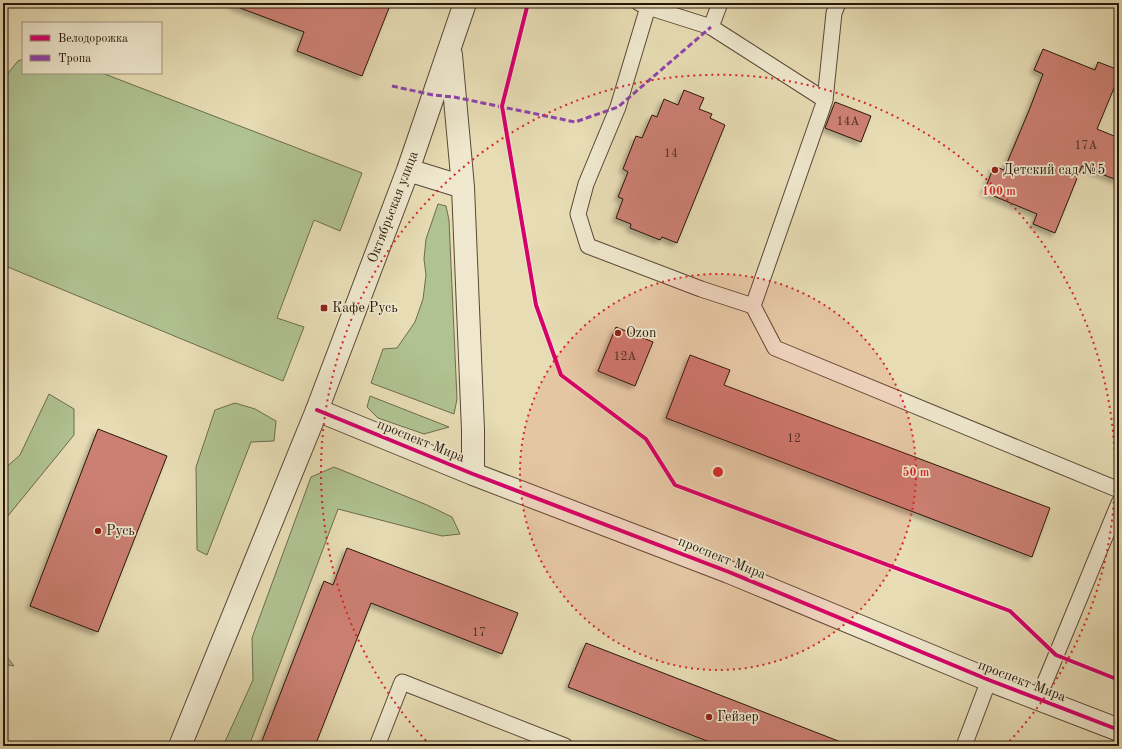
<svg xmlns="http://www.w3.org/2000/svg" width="1122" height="749" font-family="'Old Standard TT',serif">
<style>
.green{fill:#b0c291;stroke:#6c6c4e}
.building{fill:#cc8073;stroke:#28160b;filter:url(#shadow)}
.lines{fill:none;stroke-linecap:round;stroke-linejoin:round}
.service-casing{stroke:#584835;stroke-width:17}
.minor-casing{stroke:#584835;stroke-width:24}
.tertiary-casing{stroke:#584835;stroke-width:24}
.service{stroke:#efe8ce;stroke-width:15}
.minor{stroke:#efe8ce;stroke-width:22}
.tertiary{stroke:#efe8ce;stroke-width:22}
.quiet{stroke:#8e44ad;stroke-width:3;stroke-dasharray:6 3;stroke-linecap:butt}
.cycleway-casing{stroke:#efe8ce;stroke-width:6}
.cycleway{stroke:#d6006c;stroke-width:4}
.ring{fill:none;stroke:#d62828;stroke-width:2;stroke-dasharray:2 4}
.poi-dot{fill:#8f2418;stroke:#efe8ce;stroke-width:1.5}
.labels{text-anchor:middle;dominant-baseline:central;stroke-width:3.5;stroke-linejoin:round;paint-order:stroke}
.number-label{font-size:12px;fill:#513025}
.poi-label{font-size:14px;fill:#28160b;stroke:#efe8ce;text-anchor:start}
.street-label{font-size:14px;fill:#28160b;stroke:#efe8ce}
.centre{fill:#d62828;stroke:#efe8ce;stroke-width:2}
.ring-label{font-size:12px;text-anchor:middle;font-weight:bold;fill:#d62828;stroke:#efe8ce;stroke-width:3.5;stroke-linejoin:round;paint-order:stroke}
</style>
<defs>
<filter id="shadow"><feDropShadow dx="-3.5" dy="3.5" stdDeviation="2" flood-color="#0004"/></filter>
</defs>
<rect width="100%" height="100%" fill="#e7dcb4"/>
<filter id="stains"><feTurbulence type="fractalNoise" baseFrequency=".005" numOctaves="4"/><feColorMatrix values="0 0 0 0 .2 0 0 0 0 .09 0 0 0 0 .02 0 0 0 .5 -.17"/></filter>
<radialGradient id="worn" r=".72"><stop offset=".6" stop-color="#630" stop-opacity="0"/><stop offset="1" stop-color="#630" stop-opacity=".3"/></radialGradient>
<path class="green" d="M 23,59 L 23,73 L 102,73 L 362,173 L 340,231 L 314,220 L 277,318 L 304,327 L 283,381 L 3,265 L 3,79 L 18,61 Z
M 438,204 L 446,206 L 449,220 L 457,399 L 454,414 L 371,383 L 383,349 L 397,348 L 415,322 L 423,299 L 426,275 L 424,259 L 426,239 Z
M 49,394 L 74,409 L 74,435 L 3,522 L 3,470 L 20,455 Z
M 370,396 L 449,427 L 424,434 L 378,418 L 367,407 Z
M 235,403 L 255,409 L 276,421 L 274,441 L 251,442 L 207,555 L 197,550 L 196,467 L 215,410 Z
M 334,467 L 427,505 L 452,517 L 460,534 L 442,536 L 338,509 L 249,746 L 223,746 L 253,680 L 252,638 L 311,477 Z
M 3,652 L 14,666 L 3,664 Z"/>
<path class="building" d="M 233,3 L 391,3 L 362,76 L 297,51 L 304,32 L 232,5 Z
M 1043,49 L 1095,70 L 1098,62 L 1119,70 L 1119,76 L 1097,129 L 1119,138 L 1119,181 L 1082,166 L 1055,233 L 1033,224 L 1037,214 L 984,192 L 994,166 L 1004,170 L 1030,108 L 1043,74 L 1034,70 Z
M 684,90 L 704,98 L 699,109 L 712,114 L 710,118 L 725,125 L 677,243 L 662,237 L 660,240 L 630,228 L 631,224 L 616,218 L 623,199 L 618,197 L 628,172 L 623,169 L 636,136 L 642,138 L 652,115 L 657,117 L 664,99 L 678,105 Z
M 835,102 L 871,116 L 861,142 L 825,128 Z
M 616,327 L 653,342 L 635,386 L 598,371 Z
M 690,355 L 730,370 L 724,385 L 1050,508 L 1032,557 L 666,418 Z
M 98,429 L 167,456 L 98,632 L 30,606 Z
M 347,548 L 518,613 L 502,654 L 371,603 L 315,746 L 260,746 L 324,581 L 333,585 Z
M 586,643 L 846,744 L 846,746 L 720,746 L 568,687 Z"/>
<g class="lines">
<g class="service-casing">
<path id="service" d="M 639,3 L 648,7 L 711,27 L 825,100 L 753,306 L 775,348 L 1119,490
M 648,7 L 618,107 L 586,184 L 578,214 L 588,246 L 701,289 L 753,306
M 711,27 L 720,3
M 825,100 L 834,13 L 838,3
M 1038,699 L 1119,503
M 377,746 L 402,682 L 565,746
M 964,746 L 989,680"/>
</g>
<g class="minor-casing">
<path id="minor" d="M 180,746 L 317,410"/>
</g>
<g class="tertiary-casing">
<path id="tertiary" d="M 465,3 L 408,170 L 317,410 L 473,474 L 729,572 L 989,680 L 1119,730
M 451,55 L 463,187 L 473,430 L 473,474
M 408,170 L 463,187"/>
</g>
<use href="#service" class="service"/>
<use href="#minor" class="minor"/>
<use href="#tertiary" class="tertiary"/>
<path class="quiet" d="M 392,86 L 433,95 L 454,97 L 575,122 L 618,107 L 711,27"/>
<g class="cycleway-casing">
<path id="cycleway" d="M 528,3 L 502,106 L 536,305 L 561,375 L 646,439 L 675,485 L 1010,611 L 1056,655 L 1119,680
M 317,410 L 473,474 L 729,572 L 989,680 L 1119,730"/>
</g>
<use href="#cycleway" class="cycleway"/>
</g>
<circle cx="718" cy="472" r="198" fill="#d62828" fill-opacity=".12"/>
<g class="ring">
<circle cx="718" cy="472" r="198"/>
<path d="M430 745A397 397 0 1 1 1006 745"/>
</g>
<g class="poi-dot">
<circle cx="995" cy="170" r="4"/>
<rect x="320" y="304" width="8" height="8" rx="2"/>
<circle cx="618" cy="333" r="4"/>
<circle cx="98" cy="531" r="4"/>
<circle cx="709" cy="717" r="4"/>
</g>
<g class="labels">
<g class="number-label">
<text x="848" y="122">14А</text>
<text x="1086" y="146">17А</text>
<text x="671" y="154">14</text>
<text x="625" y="357">12А</text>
<text x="794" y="439">12</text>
<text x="479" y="633">17</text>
</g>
<g class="poi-label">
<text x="1003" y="170">Детский сад №5</text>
<text x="332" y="308">Кафе Русь</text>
<text x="626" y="333">Ozon</text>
<text x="106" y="531">Русь</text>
<text x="717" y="717">Гейзер</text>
</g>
<g class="street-label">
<text transform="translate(393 207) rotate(-69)">Октябрьская улица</text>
<text transform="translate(421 441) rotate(22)">проспект Мира</text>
<text transform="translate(722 558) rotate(22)">проспект Мира</text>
<text transform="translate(1022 681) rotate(21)">проспект Мира</text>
</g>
</g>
<circle cx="718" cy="472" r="6" class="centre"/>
<g class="ring-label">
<text x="999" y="195">100 m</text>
<text x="916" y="476">50 m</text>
</g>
<rect width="1122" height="749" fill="none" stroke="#e7dcb4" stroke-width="16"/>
<rect x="4" y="4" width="1114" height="741" fill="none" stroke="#28160b" stroke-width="2"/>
<rect x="8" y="8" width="1106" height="733" fill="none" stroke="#28160b"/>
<rect x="22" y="22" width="140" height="52" fill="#efe8ce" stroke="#9f9480"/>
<rect x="30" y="35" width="20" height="6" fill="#d6006c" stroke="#9f9480"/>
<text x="58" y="42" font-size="12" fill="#28160b">Велодорожка</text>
<rect x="30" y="55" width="20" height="6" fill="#8e44ad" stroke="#9f9480"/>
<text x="58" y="62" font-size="12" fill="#28160b">Тропа</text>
<rect width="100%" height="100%" filter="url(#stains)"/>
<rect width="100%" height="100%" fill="url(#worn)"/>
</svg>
